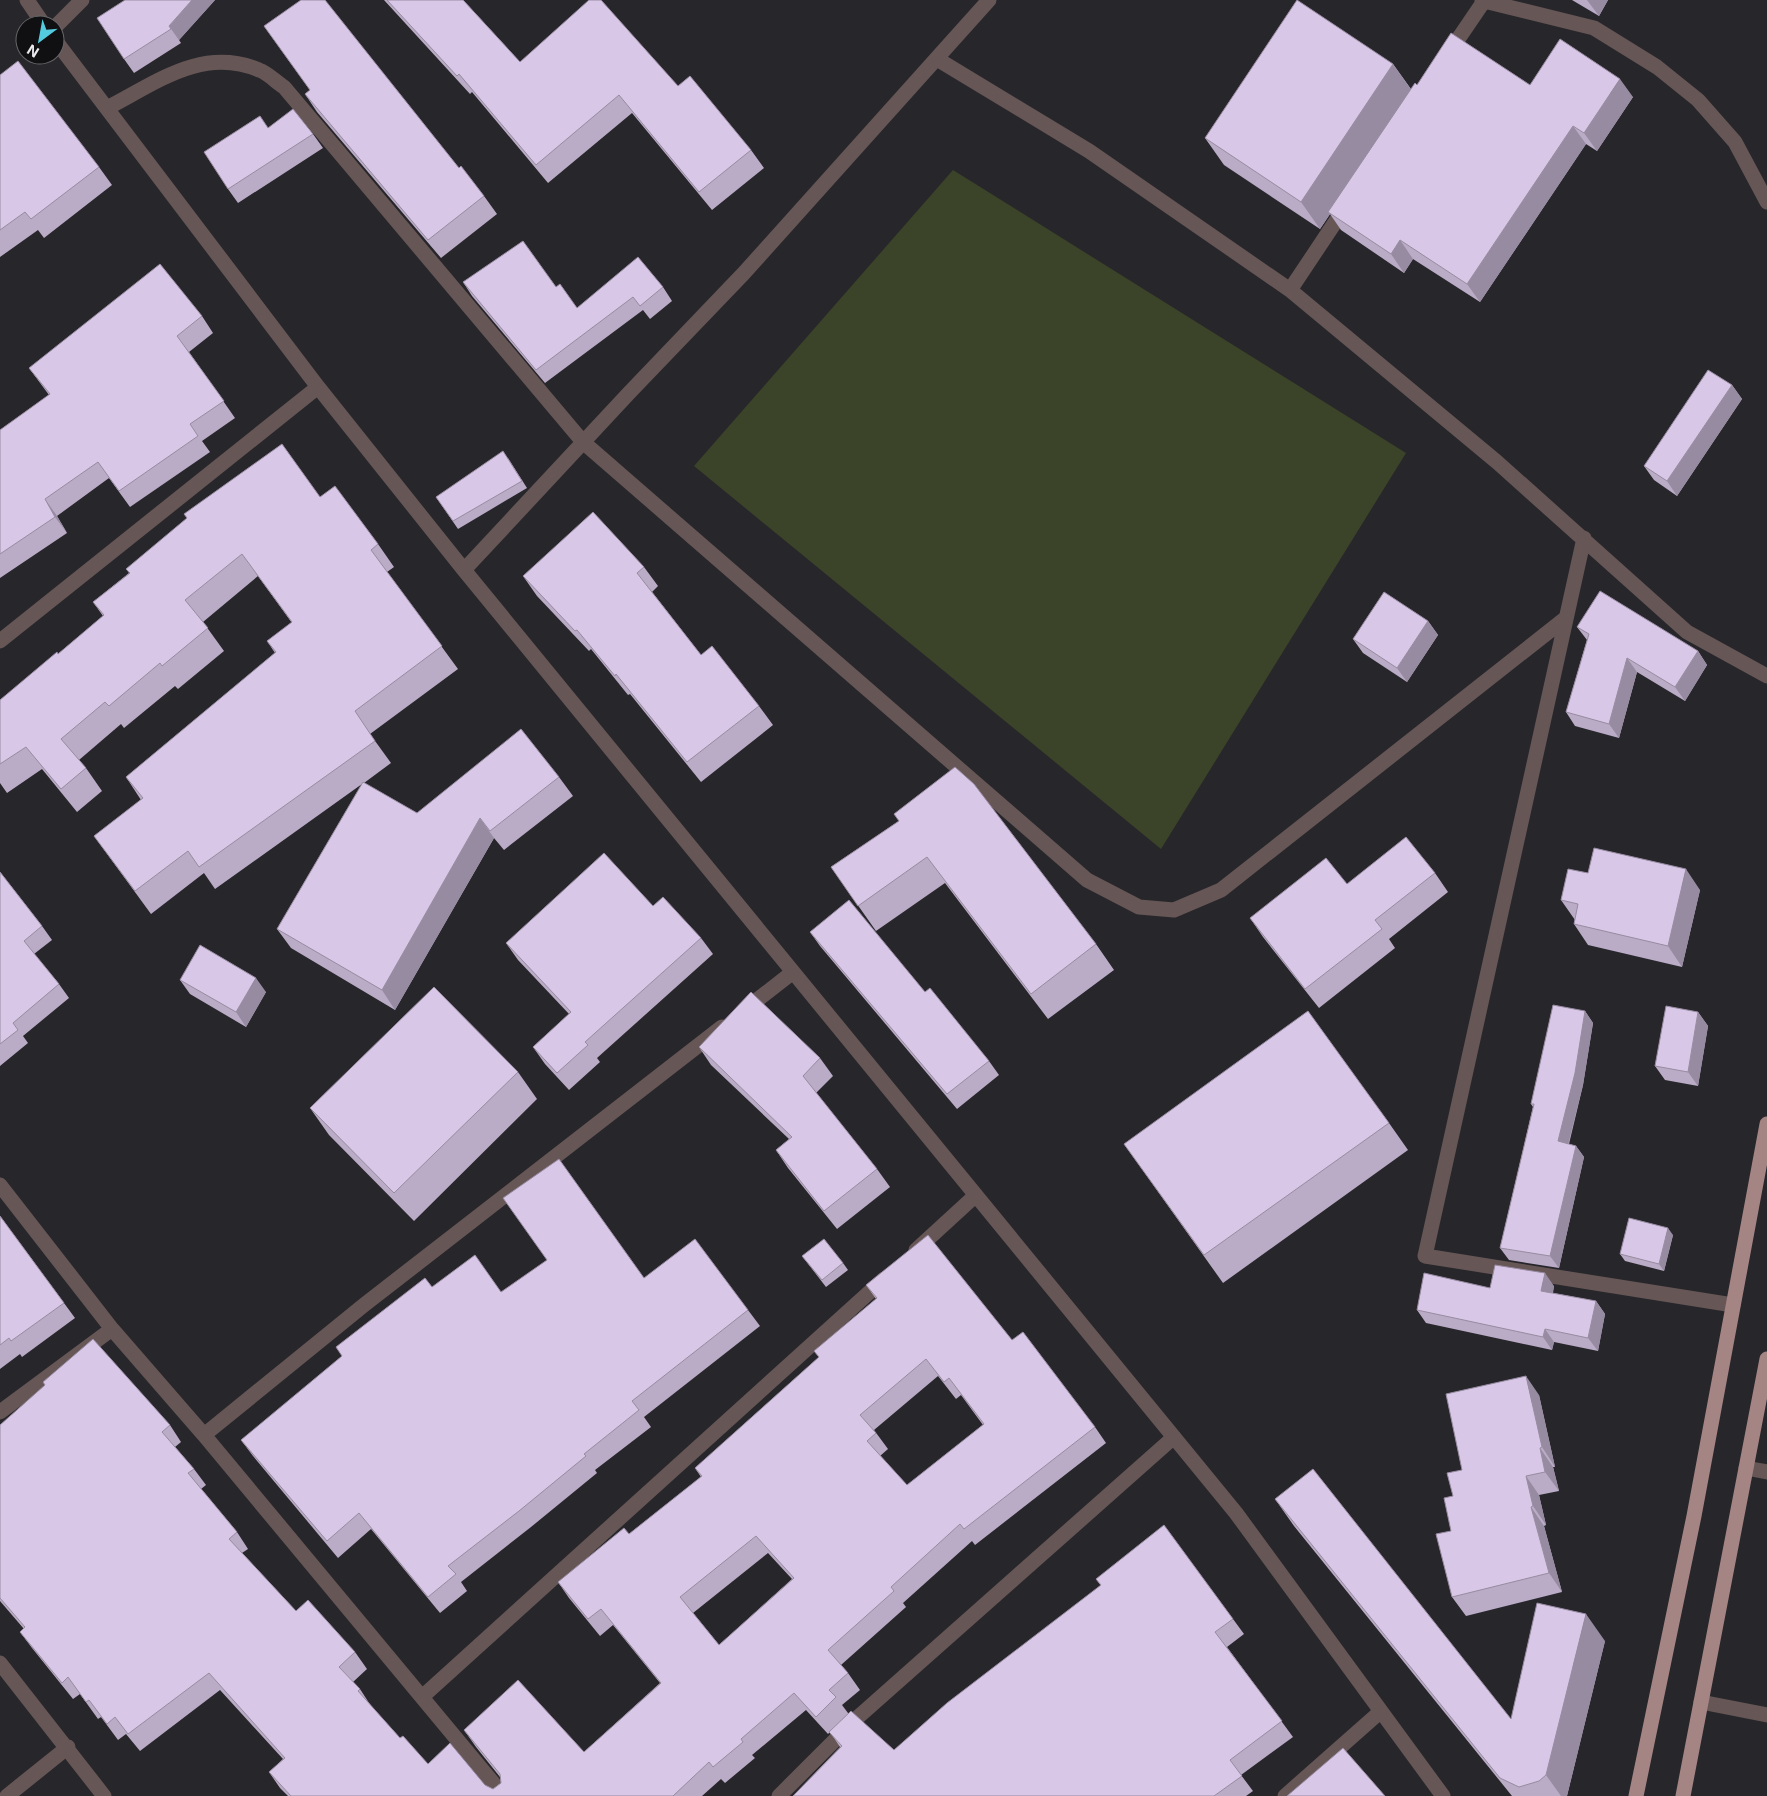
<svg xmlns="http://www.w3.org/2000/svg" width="1767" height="1796" font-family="Inter,sans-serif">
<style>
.pitch{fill:#3b4428}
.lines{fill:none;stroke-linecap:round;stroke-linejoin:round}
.minor{stroke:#665656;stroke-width:15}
.major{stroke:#a58484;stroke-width:15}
.wall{fill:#baabc6;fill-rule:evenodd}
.shaded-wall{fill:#978ba1}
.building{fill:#d8c7e6;stroke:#978ba1;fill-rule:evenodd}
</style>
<rect width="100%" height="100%" fill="#27262b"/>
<path class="pitch" d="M 953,170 L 1406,453 L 1161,849 L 694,466 Z"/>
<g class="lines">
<path class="minor" d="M 27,0 L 44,25
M 1484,1 L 1594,28 L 1657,67 L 1698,100 L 1735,142 L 1767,202
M 55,27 L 82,0
M 55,40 L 318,387 L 464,570 L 1236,1513 L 1443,1796
M 1448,54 L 1484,1 L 1482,0
M 937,59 L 1089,151 L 1290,290 L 1346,206
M 107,108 C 156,83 202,46 259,70 C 268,73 276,82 284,87 L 583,442 L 1087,880 L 1139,907 L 1174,910 L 1221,890 L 1566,618
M 1290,290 L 1497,462 L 1687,632 L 1767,676
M 1584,538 L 1425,1256 L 1733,1305
M 464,570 L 629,393 L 744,273 L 989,0
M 0,641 L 318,387
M 743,1011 L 793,972
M 0,1185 L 112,1329 L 204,1435 L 364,1305 L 722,1027
M 916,1250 L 976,1195
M 0,1412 L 112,1329
M 204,1435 L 504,1796
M 1746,1468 L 1767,1472
M 0,1663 L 104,1796
M 422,1697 L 884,1279
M 1701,1702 L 1767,1715
M 7,1796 L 68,1747
M 779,1796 L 857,1718 L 1174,1437
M 1285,1796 L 1380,1712"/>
<path class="major" d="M 1636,1796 L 1694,1516 L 1767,1124
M 1683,1796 L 1767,1359"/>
</g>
<path class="wall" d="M 125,0 L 215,0 L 179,40 L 181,43 L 134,73 L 124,59 Z
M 384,0 L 463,0 L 520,62 L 678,86 L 751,150 L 764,168 L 712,210 L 632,113 L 548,183 L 472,92 L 470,94 Z
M 1572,0 L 1608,0 L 1599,16 Z
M 264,26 L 459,168 L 484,196 L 497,214 L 441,258 L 317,112 L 305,94 L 310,90 Z
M 1393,64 L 1411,89 L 1417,85 L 1530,85 L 1633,97 L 1597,151 L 1586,144 L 1480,302 L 1413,259 L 1404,273 L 1341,230 L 1330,214 L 1320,229 L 1224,165 L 1205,138 Z
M 0,75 L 99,167 L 112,185 L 44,238 L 38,230 L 0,257 Z
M 268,128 L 313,134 L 323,148 L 238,203 L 228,189 Z
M 463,282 L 556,287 L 577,308 L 663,287 L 672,301 L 650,319 L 643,310 L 545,383 L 472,296 Z
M 202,316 L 213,333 L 189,352 L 235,418 L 202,441 L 210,452 L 130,507 L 109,478 L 57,516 L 67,533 L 0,578 L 0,430 L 49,395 L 29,368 Z
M 1732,385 L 1742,399 L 1677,496 L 1654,480 L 1644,466 Z
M 508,458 L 527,488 L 458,529 L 436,497 Z
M 320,497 L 378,544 L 394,567 L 387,572 L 458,669 L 370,734 L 391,763 L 364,783 L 417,813 L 559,777 L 573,796 L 504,850 L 494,838 L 395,1010 L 291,948 L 277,929 L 362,784 L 215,889 L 204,873 L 151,914 L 94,836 L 141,800 L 126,777 L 275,653 L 267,641 L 292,623 L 258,576 L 203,622 L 224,651 L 178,689 L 175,686 L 124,728 L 121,724 L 79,760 L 86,768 L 102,791 L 77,812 L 42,769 L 7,793 L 0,783 L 0,700 L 58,654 L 103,616 L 93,602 L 129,573 L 126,569 Z
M 644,567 L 658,586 L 652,592 L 701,655 L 759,706 L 773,725 L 701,782 L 630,694 L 628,695 L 591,649 L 589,651 L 537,596 L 523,576 Z
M 1428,621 L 1438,635 L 1407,682 L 1363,653 L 1353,639 Z
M 1577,627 L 1698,651 L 1707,665 L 1685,701 L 1637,672 L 1619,738 L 1575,726 L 1566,712 L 1587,640 Z
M 899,821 L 1096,944 L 1114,970 L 1048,1019 L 945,883 L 876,931 L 831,867 Z
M 0,872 L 42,926 L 52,940 L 34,954 L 59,984 L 69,998 L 23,1036 L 28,1043 L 0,1066 Z
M 1435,873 L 1448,892 L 1389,939 L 1395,948 L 1319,1008 L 1263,937 L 1250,918 L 1347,884 Z
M 1588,873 L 1700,890 L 1682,967 L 1588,945 L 1574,924 L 1575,920 L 1561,900 Z
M 653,906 L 701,938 L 713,954 L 597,1058 L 600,1062 L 569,1090 L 545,1064 L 533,1047 L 569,1014 L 518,960 L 506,943 Z
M 810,932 L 925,992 L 989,1061 L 999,1075 L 957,1109 L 820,946 Z
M 180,980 L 266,992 L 246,1027 L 190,994 Z
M 1585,1011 L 1593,1023 L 1583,1085 L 1569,1144 L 1576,1146 L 1584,1157 L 1559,1268 L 1509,1260 L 1500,1248 L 1533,1107 L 1531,1104 Z
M 1698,1012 L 1708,1026 L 1698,1086 L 1665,1080 L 1655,1066 Z
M 699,1047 L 820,1058 L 833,1076 L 816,1093 L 877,1169 L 890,1187 L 837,1229 L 788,1168 L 776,1150 L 789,1139 L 711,1065 Z
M 518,1072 L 537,1099 L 414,1221 L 329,1135 L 310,1108 Z
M 1389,1123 L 1408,1150 L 1223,1283 L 1124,1144 Z
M 0,1216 L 75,1318 L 22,1357 L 20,1354 L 0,1369 Z
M 1673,1235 L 1664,1271 L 1625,1261 L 1620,1254 Z
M 802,1256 L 843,1263 L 848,1270 L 826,1287 Z
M 644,1278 L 748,1310 L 760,1326 L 644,1417 L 651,1427 L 595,1470 L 597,1473 L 531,1527 L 461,1582 L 467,1591 L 440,1613 L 371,1529 L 338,1558 L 253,1456 L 241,1440 L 432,1287 L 501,1292 Z
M 866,1285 L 1012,1340 L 1095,1427 L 1106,1443 L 975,1545 L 972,1541 L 903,1603 L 906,1607 L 841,1665 L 848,1673 L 860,1690 L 842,1705 L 848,1713 L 894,1750 L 1101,1586 L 1096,1579 L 1233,1619 L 1244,1634 L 1227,1647 L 1293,1737 L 1241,1775 L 1253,1791 L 1246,1796 L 793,1796 L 840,1747 L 830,1732 L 828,1734 L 806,1710 L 752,1755 L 755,1758 L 725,1783 L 721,1779 L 702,1796 L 288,1796 L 280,1788 L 269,1772 L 283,1759 L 220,1690 L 140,1751 L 126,1734 L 118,1740 L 101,1717 L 98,1719 L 80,1694 L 73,1699 L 32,1648 L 20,1632 L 24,1629 L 0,1601 L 0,1425 L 170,1425 L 181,1442 L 175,1447 L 194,1469 L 206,1485 L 201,1489 L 237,1532 L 248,1549 L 242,1553 L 296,1611 L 355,1652 L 367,1669 L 353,1682 L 360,1689 L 371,1706 L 400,1738 L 428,1764 L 493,1789 L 501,1783 L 500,1777 L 476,1747 L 464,1730 L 584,1752 L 660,1683 L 613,1625 L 600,1636 L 569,1598 L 558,1582 L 629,1534 L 701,1477 L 695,1468 L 819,1357 L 814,1351 L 876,1299 ZM 938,1376 L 956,1399 L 961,1395 L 983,1425 L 907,1485 L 880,1456 L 888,1449 L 874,1430 ZM 768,1553 L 792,1579 L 719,1645 L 693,1613 Z
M 1554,1286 L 1553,1293 L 1596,1301 L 1605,1314 L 1598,1351 L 1554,1342 L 1552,1350 L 1426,1323 L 1417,1310 L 1490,1288 Z
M 1539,1395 L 1555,1467 L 1553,1467 L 1559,1491 L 1539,1495 L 1546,1525 L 1544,1526 L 1562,1592 L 1466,1616 L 1452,1597 L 1451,1531 L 1453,1496 L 1462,1470 Z
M 1275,1499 L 1511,1719 L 1605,1641 L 1567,1796 L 1512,1796 L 1294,1526 Z"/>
<path class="shaded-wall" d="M 192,0 L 215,0 L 179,40 L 181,43 L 169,26 Z
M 1587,0 L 1608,0 L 1599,16 Z
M 1393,64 L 1412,91 L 1328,212 L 1330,214 L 1320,229 L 1301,202 Z
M 1620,79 L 1633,97 L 1597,151 L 1584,133 Z
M 1573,126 L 1586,144 L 1480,302 L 1467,284 Z
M 1400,240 L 1413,259 L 1404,273 L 1391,254 Z
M 1732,385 L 1742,399 L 1677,496 L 1667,481 Z
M 45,499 L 57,516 L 67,533 L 55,517 Z
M 1428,621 L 1438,635 L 1407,682 L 1397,668 Z
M 1698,651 L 1707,665 L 1685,701 L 1675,687 Z
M 1627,658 L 1637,672 L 1619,738 L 1609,724 Z
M 480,818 L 494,838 L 395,1010 L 382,990 Z
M 1686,869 L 1700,890 L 1682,967 L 1668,946 Z
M 256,978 L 266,992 L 246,1027 L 236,1012 Z
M 1585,1011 L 1593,1023 L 1583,1085 L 1566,1153 L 1558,1141 Z
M 1698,1012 L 1708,1026 L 1698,1086 L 1688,1072 Z
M 1576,1146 L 1584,1157 L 1559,1268 L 1550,1256 Z
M 1668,1228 L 1673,1235 L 1664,1271 L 1659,1264 Z
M 1545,1273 L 1554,1286 L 1550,1304 L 1541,1291 Z
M 1596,1301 L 1605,1314 L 1598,1351 L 1588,1338 Z
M 1545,1329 L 1554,1342 L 1552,1350 L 1543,1337 Z
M 1526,1376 L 1539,1395 L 1555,1467 L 1542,1447 Z
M 1540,1448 L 1553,1467 L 1559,1491 L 1545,1472 Z
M 1526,1476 L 1539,1495 L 1546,1525 L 1533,1506 Z
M 1531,1507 L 1544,1526 L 1562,1592 L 1549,1573 Z
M 1586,1614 L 1605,1641 L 1567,1796 L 1561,1796 L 1546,1775 Z"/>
<path class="building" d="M 125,0 L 192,0 L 169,26 L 171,29 L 124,59 L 97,18 Z
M 301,0 L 325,0 L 459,168 L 461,166 L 484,196 L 428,240 L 305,94 L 310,90 L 264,26 Z
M 387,0 L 463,0 L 520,62 L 589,0 L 601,0 L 678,86 L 690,76 L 751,150 L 699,192 L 619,95 L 536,165 L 459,74 L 457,76 Z
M 1297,0 L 1393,64 L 1301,202 L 1205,138 Z
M 1451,33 L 1530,85 L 1560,39 L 1620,79 L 1584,133 L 1573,126 L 1467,284 L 1400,240 L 1391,254 L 1328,212 L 1415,83 L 1417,85 Z
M 18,61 L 99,167 L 31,219 L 25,212 L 0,230 L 0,75 Z
M 293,109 L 313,134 L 228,189 L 204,152 L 260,116 L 268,128 Z
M 523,241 L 556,287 L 560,284 L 577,308 L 638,257 L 663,287 L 640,306 L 633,297 L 536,370 L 463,282 Z
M 160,264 L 202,316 L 177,336 L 224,401 L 190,424 L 198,436 L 119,491 L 98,462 L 45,499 L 55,517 L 0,554 L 0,430 L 50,394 L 29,368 Z
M 1708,370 L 1732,385 L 1667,481 L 1644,466 Z
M 282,444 L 320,497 L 335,486 L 378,544 L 371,550 L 442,646 L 355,711 L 375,741 L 199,867 L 188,851 L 135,891 L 94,836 L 143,798 L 126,777 L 276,652 L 267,641 L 292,622 L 242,554 L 185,600 L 208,628 L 162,666 L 160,663 L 109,706 L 105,702 L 61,739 L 86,768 L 61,789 L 26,747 L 0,764 L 0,700 L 57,652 L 58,654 L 104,615 L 93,602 L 130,573 L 126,569 L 187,518 L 184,514 Z
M 503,451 L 522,481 L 453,521 L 436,497 Z
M 593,512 L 644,567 L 637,573 L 701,655 L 712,646 L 759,706 L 687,762 L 616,674 L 615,676 L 577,630 L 575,631 L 523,576 Z
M 1600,591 L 1698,651 L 1675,687 L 1627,658 L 1609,724 L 1566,712 L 1589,634 L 1577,627 Z
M 1384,592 L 1428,621 L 1397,668 L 1353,639 Z
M 521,729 L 559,777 L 490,831 L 480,818 L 382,990 L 277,929 L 363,782 L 417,813 Z
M 955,767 L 974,784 L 1096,944 L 1031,994 L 927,857 L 858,906 L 831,867 L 899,821 L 894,814 Z
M 1406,837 L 1435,873 L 1375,920 L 1382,929 L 1305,989 L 1250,918 L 1326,858 L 1347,884 Z
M 1594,848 L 1686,869 L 1668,946 L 1574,924 L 1578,904 L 1561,900 L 1568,869 L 1588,873 Z
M 604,853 L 653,906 L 663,897 L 701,938 L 585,1042 L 588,1045 L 557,1073 L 533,1047 L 571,1012 L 506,943 Z
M 0,872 L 42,926 L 24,941 L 59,984 L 13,1023 L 18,1030 L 0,1044 Z
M 849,900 L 925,992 L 930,988 L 989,1061 L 947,1094 L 810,932 Z
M 200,945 L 256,978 L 236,1012 L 180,980 Z
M 434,987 L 518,1072 L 394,1193 L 310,1108 Z
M 751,992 L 820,1058 L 803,1076 L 877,1169 L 824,1211 L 776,1150 L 792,1137 L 699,1047 Z
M 1553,1005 L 1585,1011 L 1575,1073 L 1558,1141 L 1576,1146 L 1550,1256 L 1500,1248 L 1534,1104 L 1531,1104 Z
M 1666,1006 L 1698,1012 L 1688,1072 L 1655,1066 Z
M 1308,1011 L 1389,1123 L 1204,1255 L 1124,1144 Z
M 559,1159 L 644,1278 L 695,1239 L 748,1310 L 632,1401 L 639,1410 L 584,1454 L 586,1456 L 519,1511 L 448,1566 L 456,1574 L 428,1597 L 359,1513 L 327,1541 L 241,1440 L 342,1356 L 336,1347 L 425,1278 L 432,1287 L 475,1255 L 501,1292 L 547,1260 L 503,1198 Z
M 0,1216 L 64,1303 L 11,1341 L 9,1338 L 0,1345 Z
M 1629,1218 L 1668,1228 L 1659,1264 L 1620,1254 Z
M 928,1235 L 1012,1340 L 1023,1332 L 1095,1427 L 964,1529 L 960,1524 L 891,1587 L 894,1591 L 828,1650 L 848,1673 L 829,1690 L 836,1697 L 816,1717 L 794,1693 L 741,1739 L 743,1742 L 713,1767 L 709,1762 L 673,1796 L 291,1796 L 269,1772 L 285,1758 L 209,1673 L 128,1734 L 115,1717 L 107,1724 L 89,1700 L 86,1702 L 68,1677 L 62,1683 L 20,1632 L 25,1627 L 0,1598 L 0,1425 L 45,1385 L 43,1382 L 93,1339 L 170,1425 L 162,1432 L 194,1469 L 188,1473 L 237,1532 L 229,1539 L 296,1611 L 308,1600 L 355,1652 L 339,1667 L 360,1689 L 358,1691 L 400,1738 L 403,1736 L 428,1764 L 450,1743 L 485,1785 L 493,1789 L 501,1783 L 500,1774 L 464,1730 L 518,1680 L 584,1752 L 661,1683 L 601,1609 L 588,1619 L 558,1582 L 624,1528 L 629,1534 L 702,1476 L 695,1468 L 819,1357 L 814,1351 L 877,1298 L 866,1285 ZM 926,1359 L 944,1382 L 949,1378 L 984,1424 L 907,1485 L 867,1441 L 876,1433 L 860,1415 ZM 756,1536 L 794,1578 L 719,1645 L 680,1597 Z
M 824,1239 L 843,1263 L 822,1280 L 802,1256 Z
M 1495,1265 L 1545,1273 L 1541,1291 L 1596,1301 L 1588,1338 L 1545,1329 L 1543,1337 L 1417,1310 L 1424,1273 L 1490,1288 Z
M 1526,1376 L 1542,1447 L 1540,1448 L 1545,1472 L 1526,1476 L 1533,1506 L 1531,1507 L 1549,1573 L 1452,1597 L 1436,1534 L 1451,1531 L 1444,1498 L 1453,1496 L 1447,1473 L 1462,1470 L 1446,1394 Z
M 1313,1469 L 1511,1719 L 1537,1603 L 1586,1614 L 1546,1775 L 1539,1781 L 1519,1787 L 1500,1778 L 1275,1499 Z
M 1164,1525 L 1233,1619 L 1215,1632 L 1282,1721 L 1230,1760 L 1242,1776 L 1214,1796 L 793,1796 L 842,1746 L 829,1732 L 851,1711 L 894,1750 L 947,1703 L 1101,1585 L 1096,1579 Z
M 1343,1748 L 1385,1796 L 1287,1796 Z"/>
<g transform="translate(40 40) rotate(212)"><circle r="24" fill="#100f12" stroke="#68676a"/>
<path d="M0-4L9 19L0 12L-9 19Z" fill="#54cade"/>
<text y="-8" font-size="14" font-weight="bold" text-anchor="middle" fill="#ecebef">N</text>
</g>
</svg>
